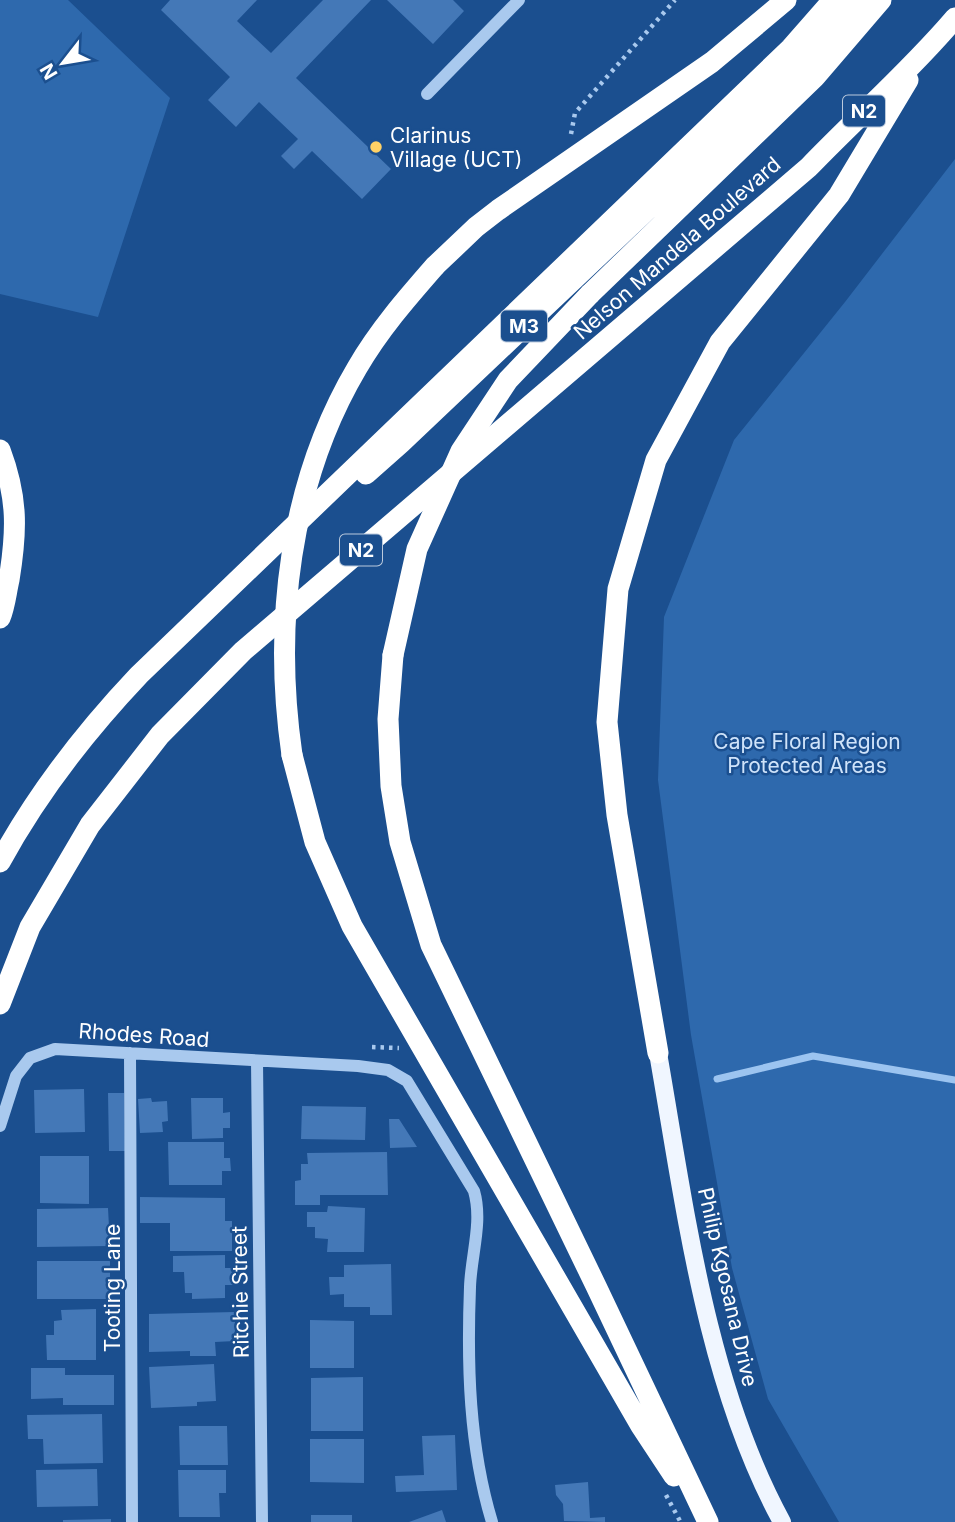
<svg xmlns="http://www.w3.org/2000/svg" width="955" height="1522" font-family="Inter,sans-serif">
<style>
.green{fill:#2e69ad}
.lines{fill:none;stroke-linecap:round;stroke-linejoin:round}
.stream{stroke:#9cc4f0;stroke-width:7}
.building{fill:#4478b7}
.path{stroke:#a9c9ee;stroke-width:4.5;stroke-dasharray:3.5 5;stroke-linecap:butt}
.minor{stroke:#a9c9ee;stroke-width:12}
.major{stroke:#f0f6ff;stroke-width:18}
.highway{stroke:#fff;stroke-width:21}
.highway-bridge{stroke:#fff;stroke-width:21}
.poi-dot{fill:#ffd166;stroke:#1b4f8f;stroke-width:2.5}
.labels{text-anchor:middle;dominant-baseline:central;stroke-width:5;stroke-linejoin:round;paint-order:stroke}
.shield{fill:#1b4f8f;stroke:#bbcadd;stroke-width:2}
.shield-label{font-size:19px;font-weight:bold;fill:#fff}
.poi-label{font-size:21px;fill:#fff;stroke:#1b4f8f;text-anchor:start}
.street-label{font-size:21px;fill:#fff;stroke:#1b4f8f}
.park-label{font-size:21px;fill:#cfe3fa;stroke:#1b4f8f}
</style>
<rect width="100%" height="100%" fill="#1b4f8f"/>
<path class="green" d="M 0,0 L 68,0 L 170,98 L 98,317 L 0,294 Z
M 955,159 L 955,1522 L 839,1522 L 768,1399 L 732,1268 L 691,1035 L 658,780 L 664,617 L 734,440 L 845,302 Z"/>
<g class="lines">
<path class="stream" d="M 717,1079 L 813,1056 L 955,1080"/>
</g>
<path class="building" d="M 170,0 L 257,0 L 237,21 L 271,53 L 323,0 L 371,0 L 296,78 L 391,169 L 362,199 L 312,151 L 294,169 L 281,156 L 298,139 L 259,102 L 236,127 L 208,100 L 230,77 L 161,10 Z
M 387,0 L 453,0 L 464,11 L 433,44 Z
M 84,1089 L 85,1132 L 35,1133 L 34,1090 Z
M 108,1093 L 124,1093 L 125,1151 L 109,1151 Z
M 151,1098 L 152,1102 L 167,1101 L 168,1121 L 162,1122 L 163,1132 L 140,1133 L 138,1099 Z
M 191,1098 L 223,1098 L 223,1113 L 230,1112 L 230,1128 L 223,1128 L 223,1138 L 192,1139 Z
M 302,1106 L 366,1107 L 365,1140 L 301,1139 Z
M 389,1119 L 399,1119 L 417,1147 L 390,1148 Z
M 168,1142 L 224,1142 L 224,1158 L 230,1158 L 231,1171 L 222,1171 L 222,1185 L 169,1185 Z
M 387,1152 L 388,1195 L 320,1195 L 320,1205 L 295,1205 L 295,1181 L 301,1180 L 301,1164 L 308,1164 L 307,1153 Z
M 40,1156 L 89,1156 L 89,1204 L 40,1203 Z
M 140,1197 L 225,1198 L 225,1221 L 232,1221 L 232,1251 L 170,1251 L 170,1223 L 140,1223 Z
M 328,1206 L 365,1208 L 364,1252 L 327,1252 L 328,1239 L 315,1238 L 315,1227 L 307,1227 L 307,1212 L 327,1212 Z
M 108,1208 L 110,1246 L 37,1247 L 37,1209 Z
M 225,1255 L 225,1268 L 234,1268 L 234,1285 L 225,1285 L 225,1298 L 192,1299 L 192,1293 L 185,1293 L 184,1272 L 173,1272 L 173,1256 Z
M 37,1261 L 110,1261 L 110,1299 L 37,1299 Z
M 391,1264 L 392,1315 L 370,1315 L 370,1307 L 344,1307 L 344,1294 L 330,1295 L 329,1277 L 344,1277 L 344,1265 Z
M 96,1309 L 96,1360 L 47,1360 L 46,1335 L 54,1335 L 54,1321 L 62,1320 L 61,1310 Z
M 235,1312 L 235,1341 L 215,1342 L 216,1356 L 190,1356 L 190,1351 L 149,1352 L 149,1314 Z
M 310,1320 L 354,1321 L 354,1368 L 310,1368 Z
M 214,1364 L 216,1401 L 197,1402 L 197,1406 L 151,1408 L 149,1367 Z
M 31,1368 L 65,1368 L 65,1375 L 114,1375 L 114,1405 L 63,1405 L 63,1398 L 31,1399 Z
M 363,1377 L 363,1431 L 311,1431 L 311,1378 Z
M 102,1414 L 103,1463 L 44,1464 L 43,1439 L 28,1439 L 27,1415 Z
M 179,1426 L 227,1426 L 228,1465 L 180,1465 Z
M 455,1435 L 457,1490 L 396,1492 L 395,1476 L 424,1475 L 422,1436 Z
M 310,1439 L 364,1439 L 364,1483 L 310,1482 Z
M 97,1469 L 98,1506 L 37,1507 L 36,1470 Z
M 178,1470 L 226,1470 L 226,1493 L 219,1493 L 220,1517 L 179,1517 Z
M 588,1482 L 590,1518 L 605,1517 L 605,1522 L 564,1521 L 563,1504 L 556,1495 L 555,1485 Z
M 442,1510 L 446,1522 L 409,1522 Z
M 311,1515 L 352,1515 L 352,1522 L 311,1522 Z
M 111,1519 L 111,1522 L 63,1522 L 63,1520 Z"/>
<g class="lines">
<path class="path" d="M 571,134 L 575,113 L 675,0
M 372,1047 L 399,1048
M 666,1495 L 680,1521"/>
<path class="minor" d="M 427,94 L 519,0
M 130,1053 L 132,1522
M 257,1061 L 262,1522
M 0,1126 L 16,1076 L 30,1058 L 55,1049 L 358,1066 L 388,1070 L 407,1081 L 474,1191 C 483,1222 471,1255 470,1287 C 467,1365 469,1446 492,1522"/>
<path class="major" d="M 658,1053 C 685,1207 706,1383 782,1522"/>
<path class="highway" d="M 435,266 L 476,227 L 498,210 L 712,62 L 786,0
M 590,294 L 815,77 L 881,0
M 0,450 C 18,498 17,531 9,580 C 6,593 5,606 0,618
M 366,474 L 401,443 L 806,59 L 857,0
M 393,655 L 388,719 L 391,786 L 400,842 L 431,945 L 596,1286 L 708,1522
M 292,755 L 315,842 L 352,926 L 641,1426 L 674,1476
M 0,862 C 37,794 86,731 139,675 L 791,48 L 833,0
M 0,1004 L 30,927 L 90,825 L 160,735 L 243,651 L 809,167 C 857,117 910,71 955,18
M 658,1053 L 617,815 L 607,722 L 618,589 L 656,460 L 720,342 L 839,195 L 908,80"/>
<path class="highway-bridge" d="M 393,655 L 417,549 L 461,451 L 508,380 L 590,294
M 292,755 C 273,624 289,483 357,368 C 379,330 407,298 435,266"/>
</g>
<circle class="poi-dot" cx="376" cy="147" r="7"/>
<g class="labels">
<g class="shield">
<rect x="843" y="95.5" width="42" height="31" rx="5"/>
<rect x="501" y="310.5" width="46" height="31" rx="5"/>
<rect x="340" y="534.5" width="42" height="31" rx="5"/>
</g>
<g class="shield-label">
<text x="864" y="111">N2</text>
<text x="524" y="326">M3</text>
<text x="361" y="550">N2</text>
</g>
<g class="poi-label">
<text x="390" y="135">Clarinus<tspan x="390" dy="24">Village (UCT)</tspan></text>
</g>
<g class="street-label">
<text transform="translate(677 248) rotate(-41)">Nelson Mandela Boulevard</text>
<text transform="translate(144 1035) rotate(4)">Rhodes Road</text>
<text transform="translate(728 1287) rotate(77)">Philip Kgosana Drive</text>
<text transform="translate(112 1288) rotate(-90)">Tooting Lane</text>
<text transform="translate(240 1292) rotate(-91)">Ritchie Street</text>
</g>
<g class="park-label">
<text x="807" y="741">Cape Floral Region<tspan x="807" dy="24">Protected Areas</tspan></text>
</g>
</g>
<g transform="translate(63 63) rotate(239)" stroke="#1b4f8f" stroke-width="5" paint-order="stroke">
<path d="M0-5L12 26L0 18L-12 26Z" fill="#ffffff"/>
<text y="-10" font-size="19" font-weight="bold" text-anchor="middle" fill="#ffffff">N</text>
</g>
</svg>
